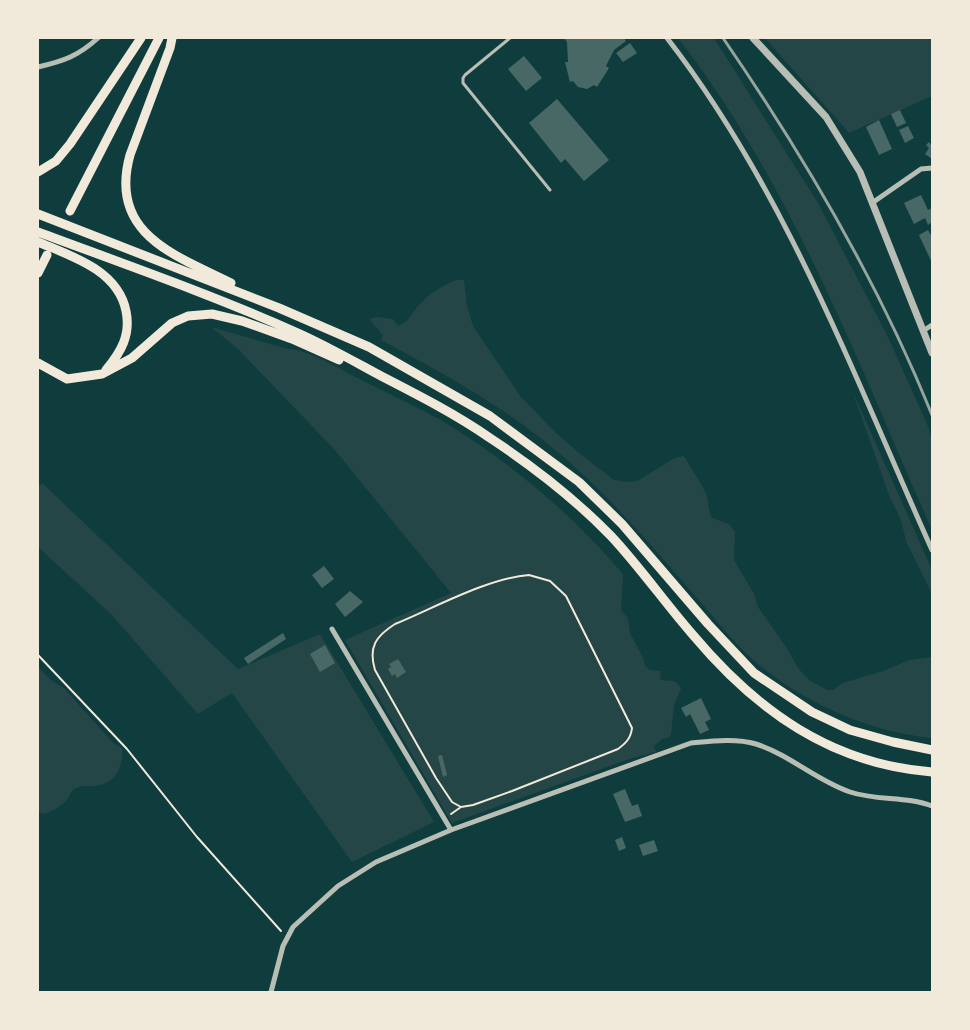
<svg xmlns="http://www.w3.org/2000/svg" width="970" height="1030" font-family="Overpass,sans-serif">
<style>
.green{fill:#244646}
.building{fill:#486865}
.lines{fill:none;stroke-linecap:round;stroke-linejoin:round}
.path{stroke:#f1e9da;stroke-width:2}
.service{stroke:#b8beb3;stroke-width:3}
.minor{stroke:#b8beb3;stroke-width:5}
.tertiary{stroke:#b8beb3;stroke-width:7}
.trunk{stroke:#f1e9da;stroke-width:9}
.rail{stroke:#97a49c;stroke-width:3}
</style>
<rect width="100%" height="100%" fill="#0f3d3e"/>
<path class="green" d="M 678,38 L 714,38 L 818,203 L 888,337 L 927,424 L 932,439 L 932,530 C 858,363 791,183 678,38 Z
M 765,38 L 932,38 L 932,96 L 849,133 Z
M 457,280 L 464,280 L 467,306 L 473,326 L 485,344 L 521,397 L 555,432 L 580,454 L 614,480 L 628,482 L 637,481 L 675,458 L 684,456 C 691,469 700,480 706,494 C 709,501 708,510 712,518 L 729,524 L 735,532 L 734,560 L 754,594 L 758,607 L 786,647 L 798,668 L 809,680 L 827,690 L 833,690 L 843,683 L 886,670 L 909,660 L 932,657 L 932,738 C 871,732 811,706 763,668 C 738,649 718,622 698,599 C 658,553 619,507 574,466 C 517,414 449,376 381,340 L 383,335 L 369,319 L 376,317 L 393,319 L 398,326 C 409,322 412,313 419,305 C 429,294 442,285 457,280 Z
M 211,327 L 288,349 C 308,349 340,369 359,379 C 385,392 411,404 437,418 C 506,458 571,513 623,574 L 621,610 L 628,619 L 630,633 L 644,660 L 645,666 L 650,670 L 661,671 L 660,679 C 669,683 675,677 681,689 L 674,705 L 671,735 L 668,738 L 662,739 L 654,746 L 656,752 L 629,759 L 452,823 L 345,640 L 451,593 L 335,450 L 237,348 Z
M 852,390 L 932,570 L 932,594 L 906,541 L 901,520 L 889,495 Z
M 42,483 L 238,669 L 320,634 L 434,822 L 352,862 L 232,693 L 198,714 L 111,614 L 38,547 L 38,488 Z
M 38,667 L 52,681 L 64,688 L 113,743 L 122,748 C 124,763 117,782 100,785 C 91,788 83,783 73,790 C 70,793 69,798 65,802 C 60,807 52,811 45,814 L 38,812 Z"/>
<path class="building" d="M 564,38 L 624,38 L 626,41 L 614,50 L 606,66 L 609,68 L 597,87 L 594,85 L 587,89 L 578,87 L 573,81 L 570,82 L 565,62 L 568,62 L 567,42 Z
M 630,43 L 637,53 L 623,62 L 616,53 Z
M 524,56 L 542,78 L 526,91 L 508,69 Z
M 557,99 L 609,160 L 584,181 L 565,159 L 561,163 L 529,123 Z
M 900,110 L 906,123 L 897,127 L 891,114 Z
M 879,120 L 892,149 L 879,155 L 866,127 Z
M 908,126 L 914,138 L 905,143 L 899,130 Z
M 929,142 L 931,145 L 932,142 L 932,159 L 925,154 L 929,148 L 926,145 Z
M 921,195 L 928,210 L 932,208 L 932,222 L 928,225 L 925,218 L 914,224 L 904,203 Z
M 928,230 L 932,237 L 932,263 L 919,235 Z
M 324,566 L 334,579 L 322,588 L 312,575 Z
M 350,591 L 363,602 L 345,617 L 335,604 Z
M 283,633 L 286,639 L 248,664 L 244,658 Z
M 325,645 L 335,663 L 320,672 L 310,654 Z
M 398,659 L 406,672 L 397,678 L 395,674 L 392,676 L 388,669 L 391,667 L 389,664 Z
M 701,698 L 711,719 L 705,722 L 709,730 L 700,734 L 690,714 L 686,717 L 681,708 Z
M 442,755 L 447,775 L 443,777 L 438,756 Z
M 625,789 L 632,806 L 638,804 L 642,816 L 625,822 L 613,794 Z
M 622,837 L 626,848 L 619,851 L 615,840 Z
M 654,840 L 658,851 L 643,856 L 639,845 Z"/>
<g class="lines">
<path class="path" d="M 529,575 L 550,581 L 566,596 L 632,728 C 631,738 626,743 618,749 L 512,791 L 473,805 L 461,807 L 452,802 L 436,778 L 375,670 C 368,647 376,636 395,624 C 434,608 488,578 529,575 Z
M 38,655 L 127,749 L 197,837 L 281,931
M 451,814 L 461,807"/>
<path class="service" d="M 510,38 L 465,75 L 463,78 L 463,83 L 550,190"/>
<path class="minor" d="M 667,38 C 785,190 854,376 932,550
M 38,67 C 64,61 78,56 98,38
M 872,203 L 921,169 L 932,168
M 923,331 L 932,325
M 332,629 L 451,830
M 271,992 L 283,946 L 293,927 L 338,886 L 376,862 L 451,830 L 691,743 C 712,741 736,738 756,744 C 790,755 817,781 850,792 C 877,801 907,796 932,806"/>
<path class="tertiary" d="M 753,38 L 826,117 L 860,172 L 932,353"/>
<path class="trunk" d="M 172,38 L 170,48 L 130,155 C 108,234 175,255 231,283
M 38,172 L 56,161 L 70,144 L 141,38
M 70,211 L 159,38
M 38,214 L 279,308 L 369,347 L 490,416 L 579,482 L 622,524 L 708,624 L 754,673 L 812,712 L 850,730 L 893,742 L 932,750
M 38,232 C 124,264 213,295 298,333 C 327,346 355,362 383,377 C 420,396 457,415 490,438 C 531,465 577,501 611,536 C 640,567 665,603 693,635 C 757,711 831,764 932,772
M 38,242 C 71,256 118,270 126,311 C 131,335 121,352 106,370
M 38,273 L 47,255
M 38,363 L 67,379 L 102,374 L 132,358 L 172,323 L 188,316 L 212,314 L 242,321 L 292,339 L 339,360"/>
<path class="rail" d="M 723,38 C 804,156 878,281 932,415"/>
</g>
<rect width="970" height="1030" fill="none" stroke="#f1e9da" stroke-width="78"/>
</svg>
